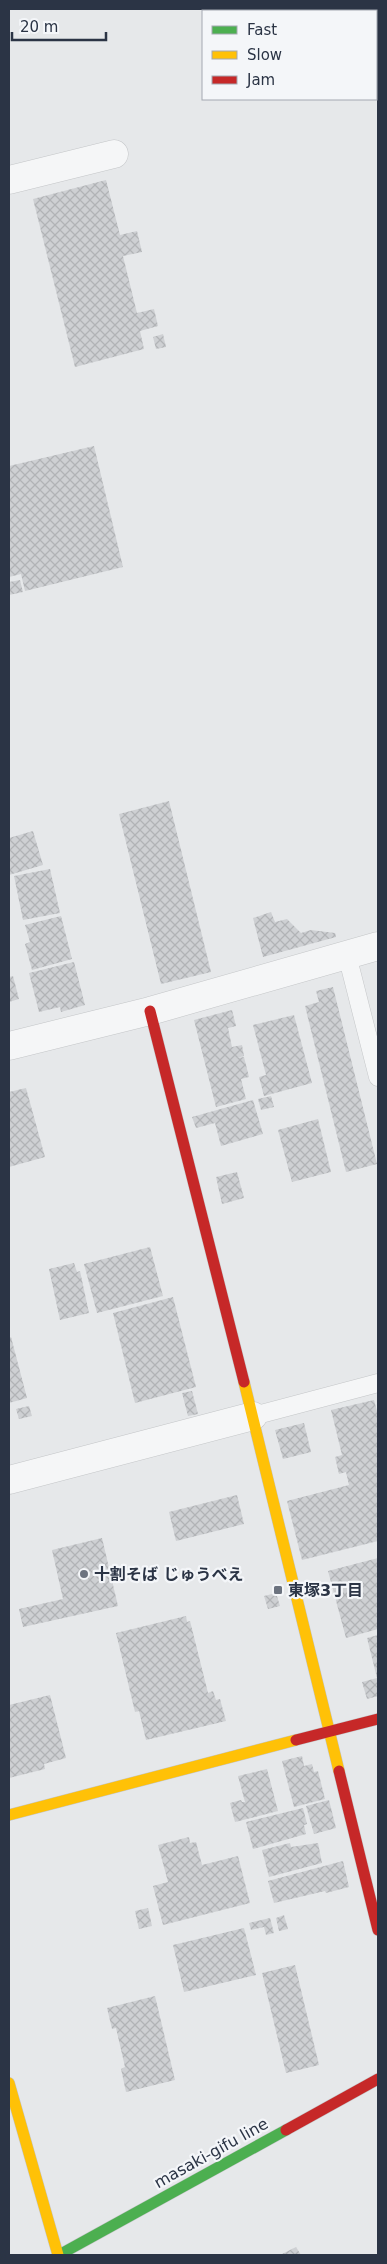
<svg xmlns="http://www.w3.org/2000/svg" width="387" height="2264" font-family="'DejaVu Sans','Noto Sans JP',sans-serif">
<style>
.building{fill:url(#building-cross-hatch)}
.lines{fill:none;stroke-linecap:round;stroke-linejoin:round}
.lane-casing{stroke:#c4c6c8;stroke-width:19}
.street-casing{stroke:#c4c6c8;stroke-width:29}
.fast-casing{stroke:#c4c6c8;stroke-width:12}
.slow-casing{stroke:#c4c6c8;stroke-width:12}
.jam-casing{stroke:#c4c6c8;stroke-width:12}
.lane{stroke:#f5f6f7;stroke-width:18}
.street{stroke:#f5f6f7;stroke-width:28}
.fast{stroke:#4caf50;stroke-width:11}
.slow{stroke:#ffc107;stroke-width:11}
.jam{stroke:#c62828;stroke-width:11}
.poi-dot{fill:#6c737f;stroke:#f4f6f9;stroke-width:2}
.labels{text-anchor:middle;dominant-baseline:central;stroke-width:4.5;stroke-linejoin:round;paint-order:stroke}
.poi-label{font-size:16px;font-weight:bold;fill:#2b3445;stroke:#f4f6f9;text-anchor:start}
.street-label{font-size:16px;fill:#2b3445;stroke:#f4f6f9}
</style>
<defs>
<pattern id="building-cross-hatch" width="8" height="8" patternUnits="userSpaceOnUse" patternTransform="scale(1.25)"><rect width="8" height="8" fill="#ced0d3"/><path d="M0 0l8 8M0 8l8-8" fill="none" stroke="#b1b3b6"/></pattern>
</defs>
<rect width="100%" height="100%" fill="#e6e8ea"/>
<path class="building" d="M 106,180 L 120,235 L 137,231 L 142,252 L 123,256 L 137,313 L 154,309 L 158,326 L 140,331 L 144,349 L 75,367 L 33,199 Z
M 163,334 L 166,347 L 156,349 L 153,337 Z
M 94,446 L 123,567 L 25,591 L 21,574 L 9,577 L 9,466 Z
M 20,580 L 23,592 L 9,595 L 9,582 Z
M 169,801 L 211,972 L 161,984 L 119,814 Z
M 33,831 L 43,865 L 9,875 L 9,838 Z
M 50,869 L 60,913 L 23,920 L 14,876 Z
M 271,912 L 275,922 L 287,919 L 301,933 L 311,930 L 335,933 L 336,937 L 263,957 L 253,918 Z
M 61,916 L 72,959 L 32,970 L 25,944 L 30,942 L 25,925 Z
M 74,962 L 85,1005 L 61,1012 L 60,1007 L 39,1012 L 29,973 Z
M 13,976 L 19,999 L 9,1002 L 9,977 Z
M 333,987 L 377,1164 L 346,1172 L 305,1006 L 319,1002 L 316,991 Z
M 232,1010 L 236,1026 L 228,1028 L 232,1047 L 242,1045 L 244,1056 L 237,1058 L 244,1057 L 249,1077 L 241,1079 L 246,1099 L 216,1107 L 194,1020 Z
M 294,1015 L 312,1083 L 264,1096 L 259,1077 L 266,1075 L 253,1025 Z
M 26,1088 L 45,1157 L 9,1167 L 9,1092 Z
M 271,1096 L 274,1107 L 261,1110 L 258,1099 Z
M 253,1100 L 263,1134 L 221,1146 L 215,1123 L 196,1128 L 192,1117 Z
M 318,1119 L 331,1172 L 292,1182 L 278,1130 Z
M 237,1172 L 244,1198 L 222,1204 L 216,1177 Z
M 150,1247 L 163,1296 L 97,1313 L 84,1264 Z
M 74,1263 L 77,1272 L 80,1271 L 89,1313 L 60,1320 L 49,1269 Z
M 173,1297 L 196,1387 L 135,1403 L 113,1313 Z
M 11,1337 L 27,1398 L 9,1403 L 9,1338 Z
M 192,1391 L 198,1414 L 188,1416 L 182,1393 Z
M 374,1400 L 378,1415 L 378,1541 L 302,1560 L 287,1501 L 349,1485 L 346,1472 L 339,1474 L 335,1457 L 342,1455 L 331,1410 Z
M 29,1406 L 32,1416 L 19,1419 L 16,1409 Z
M 304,1423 L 311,1452 L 283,1459 L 275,1430 Z
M 237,1495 L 244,1524 L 176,1541 L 169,1512 Z
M 102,1538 L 118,1606 L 23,1627 L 19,1609 L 63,1599 L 52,1550 Z
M 378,1558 L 378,1629 L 346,1638 L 328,1571 Z
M 276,1593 L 280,1606 L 268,1609 L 264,1596 Z
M 186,1616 L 187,1622 L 190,1621 L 208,1693 L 213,1691 L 216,1700 L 220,1699 L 226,1721 L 146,1740 L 139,1711 L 135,1712 L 116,1633 Z
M 378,1635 L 378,1696 L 367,1699 L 362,1682 L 377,1678 L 367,1638 Z
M 50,1695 L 66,1758 L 44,1764 L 45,1769 L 9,1778 L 9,1705 Z
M 302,1756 L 304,1766 L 312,1764 L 314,1772 L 318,1771 L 325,1799 L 294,1807 L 282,1761 Z
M 267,1769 L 278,1811 L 235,1822 L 230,1803 L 241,1800 L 242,1802 L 245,1802 L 238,1776 Z
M 329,1800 L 336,1828 L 314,1834 L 306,1806 Z
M 303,1808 L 307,1824 L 304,1825 L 306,1834 L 253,1849 L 246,1822 Z
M 189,1837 L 190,1843 L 196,1842 L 202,1865 L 238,1856 L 250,1903 L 163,1925 L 153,1886 L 168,1882 L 158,1845 Z
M 290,1843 L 291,1847 L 318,1843 L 322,1863 L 269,1877 L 262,1850 Z
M 343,1861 L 349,1887 L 326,1893 L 325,1891 L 274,1903 L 268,1881 Z
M 148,1908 L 152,1926 L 139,1929 L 135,1911 Z
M 284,1915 L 288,1929 L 279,1931 L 276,1918 Z
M 270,1918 L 274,1933 L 266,1935 L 264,1927 L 251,1930 L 249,1923 Z
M 244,1928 L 256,1975 L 184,1992 L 173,1945 Z
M 295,1965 L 319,2065 L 286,2073 L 262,1973 Z
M 155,1996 L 175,2080 L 126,2092 L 121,2069 L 125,2067 L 116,2028 L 112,2029 L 107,2008 Z
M 296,2247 L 301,2255 L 280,2255 Z"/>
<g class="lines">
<g class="lane-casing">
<path id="lane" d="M 347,955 L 378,1077
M 253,1416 L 378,1383"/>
</g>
<g class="street-casing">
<path id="street" d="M 9,180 L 114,154
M 9,1046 L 150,1011 L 378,946
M 9,1480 L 253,1416"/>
</g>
<g class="fast-casing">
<path id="fast" d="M 59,2255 L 286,2130"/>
</g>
<g class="slow-casing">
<path id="slow" d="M 244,1382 L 339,1771
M 9,1815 L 296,1740
M 9,2083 L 58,2255"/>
</g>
<g class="jam-casing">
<path id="jam" d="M 150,1011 L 244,1382
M 296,1740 L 378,1719
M 339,1771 L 378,1930
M 286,2130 L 378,2079"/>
</g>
<use href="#lane" class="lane"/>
<use href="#street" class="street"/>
<use href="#fast" class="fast"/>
<use href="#slow" class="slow"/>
<use href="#jam" class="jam"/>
</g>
<g class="poi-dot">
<circle cx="84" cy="1574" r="5"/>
<rect x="273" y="1585" width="10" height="10" rx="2.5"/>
</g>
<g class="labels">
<g class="poi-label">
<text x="94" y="1574">十割そば じゅうべえ</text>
<text x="288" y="1590">東塚3丁目</text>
</g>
<g class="street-label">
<text transform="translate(211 2153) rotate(-29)">masaki-gifu line</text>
</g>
</g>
<rect width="387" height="2264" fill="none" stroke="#2b3445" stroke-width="20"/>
<rect x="202" y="10" width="175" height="90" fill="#f4f6f9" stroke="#a4a8b1"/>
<rect x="212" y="26" width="25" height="8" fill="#4caf50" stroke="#a4a8b1"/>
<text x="247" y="35" font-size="15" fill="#2b3445">Fast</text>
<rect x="212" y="51" width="25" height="8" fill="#ffc107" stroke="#a4a8b1"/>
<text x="247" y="60" font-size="15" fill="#2b3445">Slow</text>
<rect x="212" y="76" width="25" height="8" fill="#c62828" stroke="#a4a8b1"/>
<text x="247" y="85" font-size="15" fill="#2b3445">Jam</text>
<path d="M12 32v8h94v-8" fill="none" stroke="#2b3445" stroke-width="2.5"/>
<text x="20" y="32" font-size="15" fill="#2b3445" stroke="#f4f6f9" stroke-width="4" paint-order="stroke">20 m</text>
</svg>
